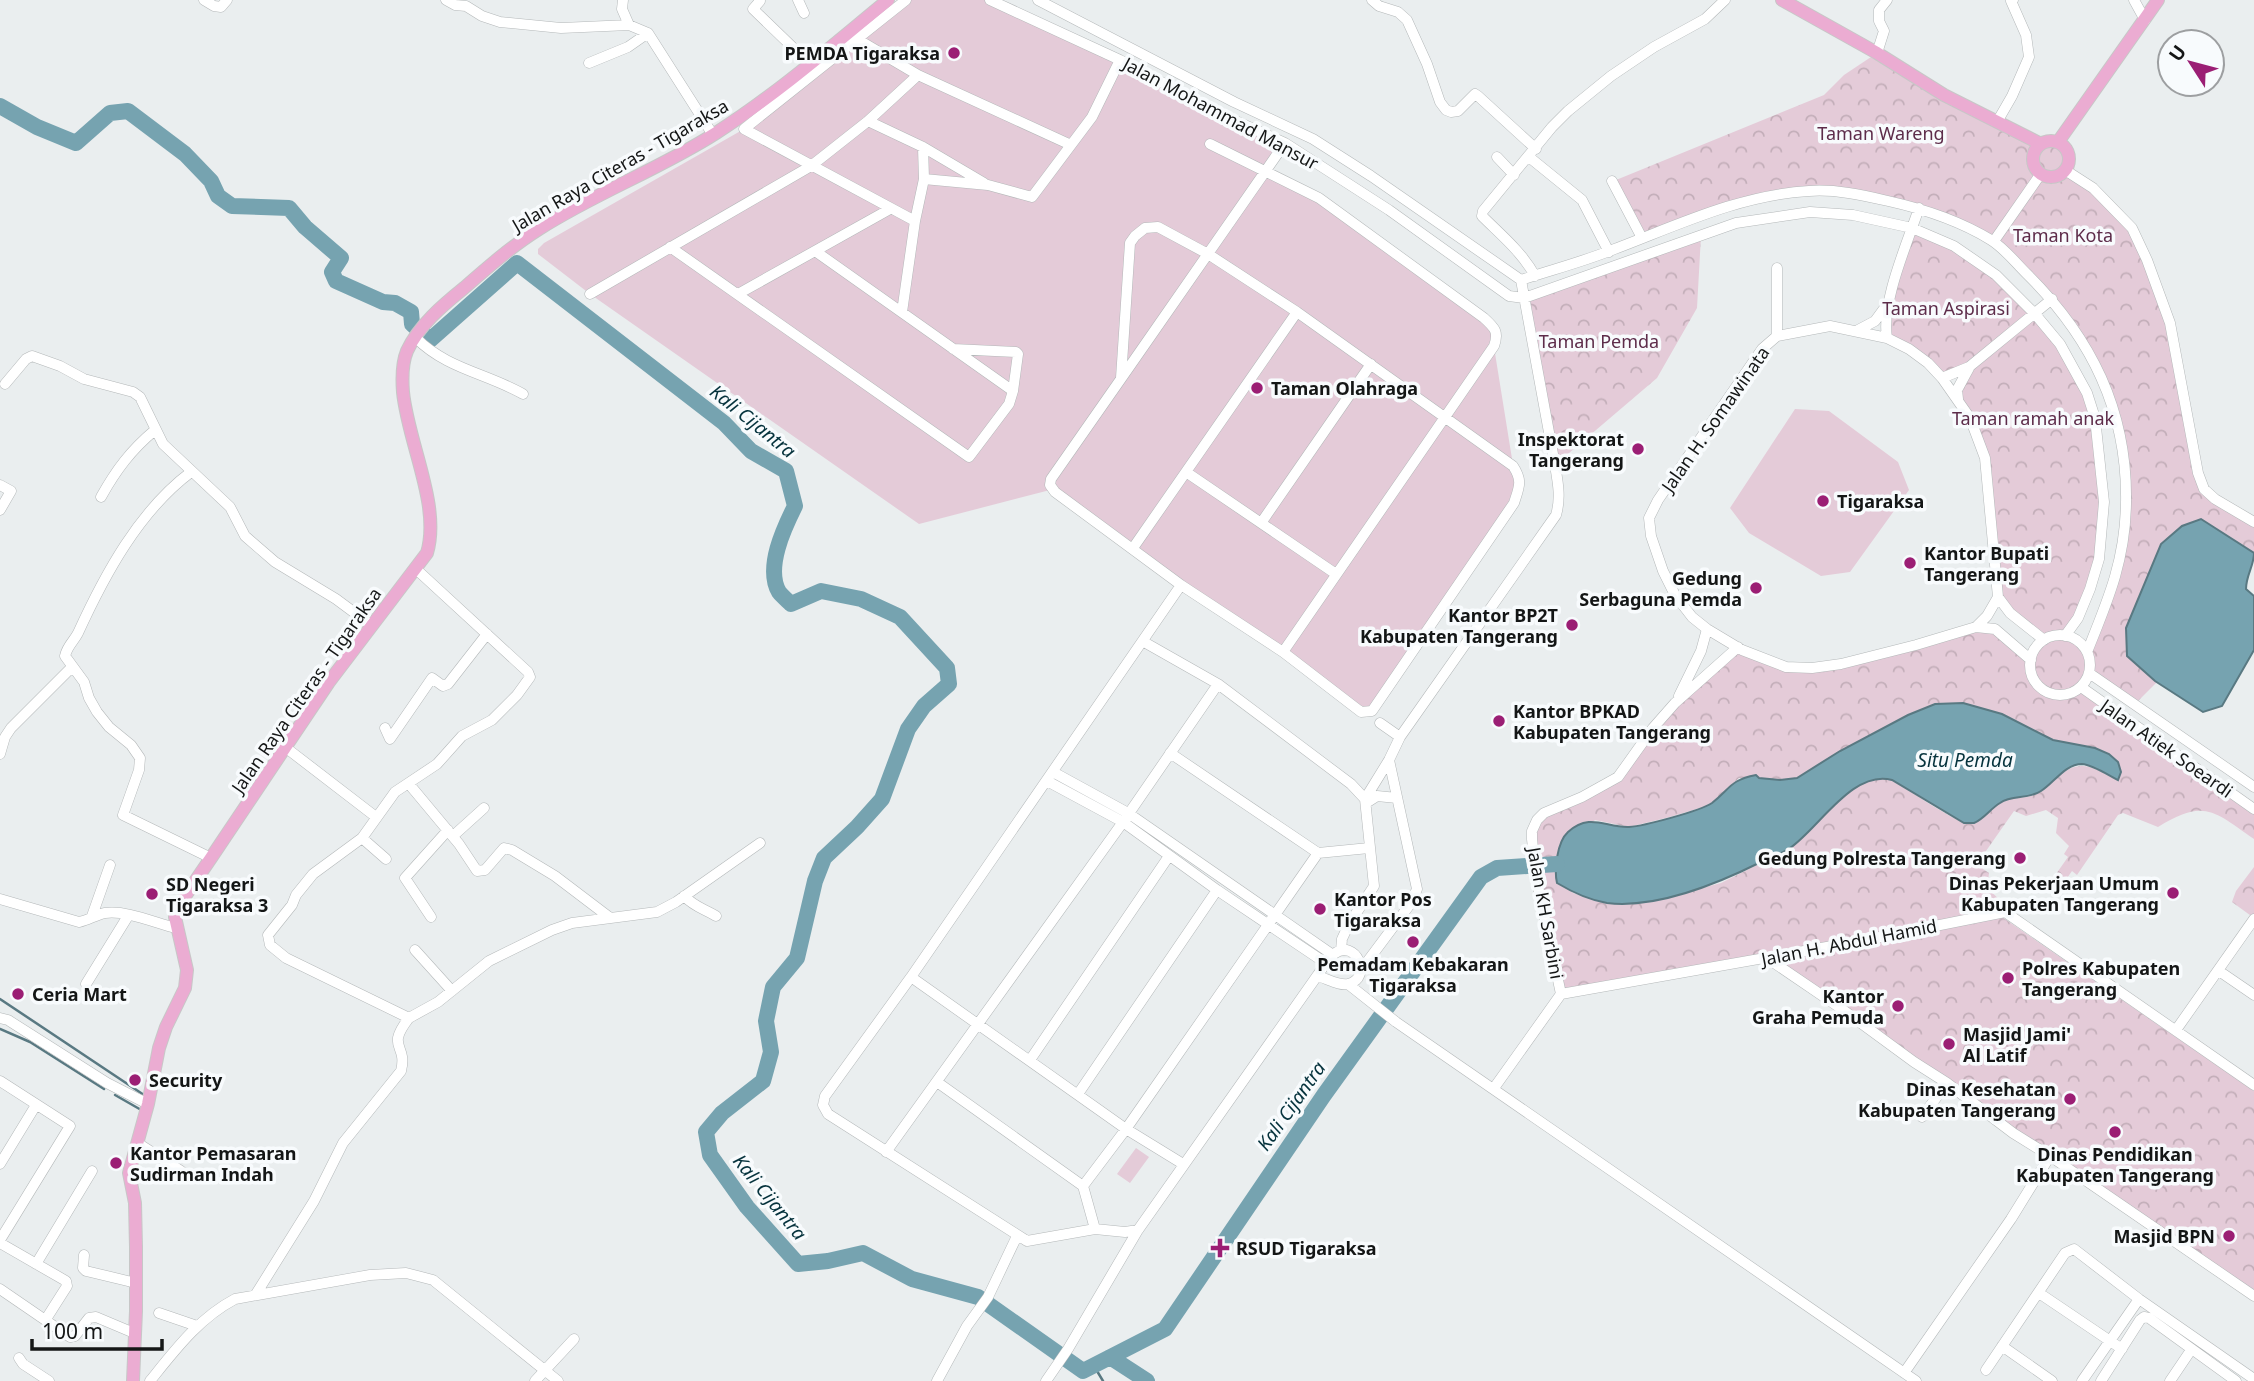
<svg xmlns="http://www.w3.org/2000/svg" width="2254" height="1381" font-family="'Noto Sans',sans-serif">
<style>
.forest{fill:url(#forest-crowns);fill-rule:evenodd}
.garden{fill:#e4cbd8}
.water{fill:#76a3b0;stroke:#597982;stroke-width:2}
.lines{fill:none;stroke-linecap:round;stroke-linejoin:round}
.stream{stroke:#597982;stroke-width:2.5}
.river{stroke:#76a3b0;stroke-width:16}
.minor-casing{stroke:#b4b8b9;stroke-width:11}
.major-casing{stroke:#c7c7c7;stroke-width:14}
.minor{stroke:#fff;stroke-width:10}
.major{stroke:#ebacd2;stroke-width:12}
.poi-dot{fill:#9b1e74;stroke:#f8fbfd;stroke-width:2.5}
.labels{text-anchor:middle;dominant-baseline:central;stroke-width:7;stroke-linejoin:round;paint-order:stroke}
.poi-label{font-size:18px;font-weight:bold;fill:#141616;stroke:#f8fbfd;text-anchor:start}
.street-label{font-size:18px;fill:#141616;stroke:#f8fbfd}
.park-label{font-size:18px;fill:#5d2c4a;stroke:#f8fbfd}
.water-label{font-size:19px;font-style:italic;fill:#06333d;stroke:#f8fbfd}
</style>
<defs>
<pattern id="forest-crowns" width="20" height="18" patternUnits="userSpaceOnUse" patternTransform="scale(1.75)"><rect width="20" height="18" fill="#e4cbd8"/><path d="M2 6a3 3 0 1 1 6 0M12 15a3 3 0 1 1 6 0" fill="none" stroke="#c3aeb9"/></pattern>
</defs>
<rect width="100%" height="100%" fill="#eaeeef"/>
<path class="forest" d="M 1877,53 L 2040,144 C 2060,137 2073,151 2066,170 L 2132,228 L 2170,323 L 2204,489 L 2254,522 L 2254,553 L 2201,519 L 2128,656 L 2157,682 L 2135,704 L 2089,673 L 2081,687 L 2254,809 L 2254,839 C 2214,811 2204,798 2158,827 L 2123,813 L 2118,815 L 2077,875 L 2072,871 L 2058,891 L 2049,884 L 2068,857 L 2064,854 L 2069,846 L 2056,833 L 2058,818 L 2046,810 L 2026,816 L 2014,811 L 1979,861 L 1983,869 L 1989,873 L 1987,889 C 1997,896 2006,904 2002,917 L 2254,1091 L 2254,1294 L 1766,957 L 1561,994 L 1532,839 L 1537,820 L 1615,779 L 1653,728 L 1738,647 L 1786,667 L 1845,667 L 1976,627 L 1995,629 L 2031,660 L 2034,651 L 2044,640 L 1998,597 L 1985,458 L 1958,399 L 1968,368 L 1942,378 L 1887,338 L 1885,321 L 1912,228 L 1954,246 L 2035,314 L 2087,393 L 2104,502 L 2099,559 L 2066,636 L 2074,638 L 2086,651 L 2109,595 L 2126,503 L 2110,397 L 2090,351 L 1994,241 L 1919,208 L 1809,191 L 1728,205 L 1645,237 L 1616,180 L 1824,95 L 1844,75 ZM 2002,714 C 2018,723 2034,733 2051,739 C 2075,748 2098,744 2118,762 L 2117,779 C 2091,767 2080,757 2055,779 C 2048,785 2042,792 2033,795 C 2021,800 2008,795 1997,804 C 1987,812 1981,823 1966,823 C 1956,822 1905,788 1892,780 C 1879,776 1866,780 1855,787 L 1787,850 L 1721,883 L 1656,900 L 1634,903 L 1606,903 L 1573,893 L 1556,875 L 1559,852 L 1595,820 L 1629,827 L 1670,817 L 1710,805 L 1739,778 L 1780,780 L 1797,778 L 1840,751 Z
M 1701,236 L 1697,308 L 1657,378 L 1555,465 L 1524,298 Z
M 2254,867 L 2254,918 L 2232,902 L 2236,891 Z"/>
<path class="garden" d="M 906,0 L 992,0 L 1285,143 L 1266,169 L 1294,184 L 1495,329 L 1494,347 L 1513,465 L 1519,475 L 1514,503 L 1375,707 L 1361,712 L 1050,490 L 919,524 L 590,294 L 538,254 L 538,249 L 544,243 L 744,129 Z
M 1795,409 L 1829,411 L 1898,462 L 1909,490 L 1850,572 L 1821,576 L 1749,533 L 1730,508 Z
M 1136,1148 L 1149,1157 L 1130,1183 L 1117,1174 Z"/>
<path class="water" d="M 2201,519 L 2254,553 C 2254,566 2246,575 2246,589 L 2254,596 L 2254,650 L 2222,706 L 2203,712 L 2155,681 L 2127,656 L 2126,628 L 2161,544 L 2182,526 Z
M 1963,703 L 2002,714 L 2053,740 L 2095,748 L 2109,754 L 2118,762 L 2121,772 L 2118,780 C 2108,775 2093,765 2082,764 C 2065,764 2054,783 2041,791 C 2028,800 2012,794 2000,803 C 1990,809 1984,819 1974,823 L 1964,823 L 1892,780 C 1853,769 1819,828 1790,848 C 1781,854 1770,858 1761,862 C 1717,884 1657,909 1607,903 C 1589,900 1572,892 1557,883 C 1554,870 1557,842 1568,832 C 1590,812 1606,828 1629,827 C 1644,826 1700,811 1712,803 C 1731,788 1730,780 1756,775 L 1759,778 L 1780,780 L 1797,778 L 1840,751 L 1908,715 L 1935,704 Z"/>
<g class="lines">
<path class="stream" d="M 0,999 L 144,1095
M 0,1029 L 30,1042 L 104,1089
M 115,1095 L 143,1111
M 1094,1366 L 1103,1381"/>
<path class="river" d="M 0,106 L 37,127 L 76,143 L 110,113 L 128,111 L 185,154 L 211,181 L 218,196 L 232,206 L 289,208 L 305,227 L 341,258 L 332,272 L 336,281 L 383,302 L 395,303 L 411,312 L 412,324 L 430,340 L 517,263 L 724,423 L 751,451 L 786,471 L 795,506 C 784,528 765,568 779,592 C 782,596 788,601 791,604 L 821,591 L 861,599 L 900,617 L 947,668 L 949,684 L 924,706 L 908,729 L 882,799 L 857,827 L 824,858 L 815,881 L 797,958 L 773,987 L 766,1021 L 771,1052 L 763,1081 L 722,1113 L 706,1132 L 710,1155 L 747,1207 L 798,1264 L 828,1261 L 863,1253 L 912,1279 L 978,1297 L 1083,1371 L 1165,1329 L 1324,1095 L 1481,877 L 1497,868 L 1557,864
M 1110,1357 L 1147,1381"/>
<g class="minor-casing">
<path id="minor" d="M 204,0 L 214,6 L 221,7 L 227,0
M 446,0 L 455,5 L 466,6 L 482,16 L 500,22 L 561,28 L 629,25 L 648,33 L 713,135
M 623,0 L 622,9 L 629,25
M 798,0 L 804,13
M 906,0 L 744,129 L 915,221
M 990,0 L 1120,60 L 1227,117 L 1285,143 L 1389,210 L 1509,296 L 1524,298 L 1736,223 L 1810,212 L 1853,215 L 1912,228 L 1954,246 L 1996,275 L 2035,314 L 2060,344 L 2087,393 L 2095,418 L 2104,502 L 2099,559 L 2090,589 L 2078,618 L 2065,636
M 1038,0 L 1234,102 L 1313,139 L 1371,176 L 1521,280
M 1372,0 L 1379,6 L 1398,12 L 1407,20 L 1427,64 L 1440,102 L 1446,110 L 1451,112 L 1458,111 L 1475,94 L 1478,96 L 1536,149
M 2134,0 L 2145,20
M 760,1 L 753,9 L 810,64
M 857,39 L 918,75 L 1071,145
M 1877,53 L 1884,31 L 1879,21 L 1879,10 L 1887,0
M 589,63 L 628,47 L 648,33
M 868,121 L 923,147 L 984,183
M 1997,122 L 2012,96 L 2029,57 L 2026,35 L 2011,1 L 2013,0
M 1210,144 L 1319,198 L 1484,318 C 1495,328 1499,332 1494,346 L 1283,652
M 1497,157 L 1514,175
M 1529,157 L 1582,200 L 1609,252
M 2065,170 L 2093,188 L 2132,228 L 2147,260 L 2170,323 L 2198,473 L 2204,489 L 2215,499 L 2254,522
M 924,179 L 988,185 L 1032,197 L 1092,117 L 1120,60
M 1612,181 L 1642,238
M 1994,241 L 2040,175
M 670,247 L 969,457 L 1009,404 L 1013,391 L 1018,354 L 1016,352 L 953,349
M 815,251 L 1013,391
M 1535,276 C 1522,252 1501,235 1482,216 L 1483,211 L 1552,127 L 1568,111 L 1611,76 L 1654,47 L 1705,19 L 1725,0
M 1521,280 C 1551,270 1582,262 1612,250 C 1676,226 1739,195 1809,191 C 1835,189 1862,195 1888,201 C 1924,209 1960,221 1991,240 C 2004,248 2015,262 2026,273 C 2091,337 2128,411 2126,504 C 2125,561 2108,600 2087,652
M 590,294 L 811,166 L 868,121 L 918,75
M 738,294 L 890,209
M 902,312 L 915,221 L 924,179 L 923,147
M 1830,326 L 1887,338 L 1909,349 L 1928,363 L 1942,378 L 1970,418 L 1985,458 L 1998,597 L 1987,616 L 1976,627 L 1916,645 L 1841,664 L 1812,668 L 1786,667 L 1742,650 L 1707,629 L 1692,617 L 1675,595 L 1663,571 L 1651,536 L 1649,518 L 1658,500 L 1762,349 L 1777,336 Z
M 1858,330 L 1875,321 L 1886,306
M 1777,336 L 1777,268
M 416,338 C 447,369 486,373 523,394
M 1887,338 C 1881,302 1907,244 1919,208
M 1121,378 L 1130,243 L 1135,236 L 1145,228 L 1158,227 L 1208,254 L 1297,312 L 1513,466 C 1523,481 1519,487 1514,503 L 1372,711 L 1361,712 L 1283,652 L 1181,585 L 1055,492 L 1050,485 L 1051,479 C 1129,367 1208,255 1285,143
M 1942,378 L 1969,367 L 2052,299
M 5,384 L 26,359 L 32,356 L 60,366 L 84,379 L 133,392 L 140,397 L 163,444 L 230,507 L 245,536 L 275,562 L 336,599 L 371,625
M 1958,399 L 1957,390 L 1969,368
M 191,472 C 139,511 105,574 78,633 C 74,641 67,646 65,656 L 84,682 L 89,698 L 97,712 L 109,727 L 131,745 L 140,758 L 139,770 L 123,815 L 211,858
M 1186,472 L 1336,574
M 0,485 L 11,491 L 0,510
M 101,497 C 116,470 131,450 155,430
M 1261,523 L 1371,364
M 1133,548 L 1297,312
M 416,569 L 528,672 L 530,677 L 517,695 L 492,720 L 462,736 L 437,764 L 395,792 L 362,838 L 313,874 L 296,895 L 292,905 L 268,935 L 270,945 L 286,958 L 409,1018 L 438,1002 L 489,961 L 552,930 L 572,923 L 657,912 L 676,902 L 760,843
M 1181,585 L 911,977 L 825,1096 L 823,1105 L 828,1114 L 1027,1241 L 1095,1229 L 1125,1232 L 1138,1230 L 1317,976 C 1322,969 1328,959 1334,954 C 1355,937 1374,978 1348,984 C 1339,986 1326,978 1317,976
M 1998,597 L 2010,613 L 2044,640
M 1976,627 L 1995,629 L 2031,660
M2030 665a30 30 0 1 1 60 0a30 30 0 1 1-60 0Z
M 1144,642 L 1218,684 L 1351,784 L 1365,799
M 2089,673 L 2254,787
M 2081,687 L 2254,809
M 1679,696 L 1701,651 L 1707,629
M 1380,723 L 1400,737
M 385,728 L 390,739 L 432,678 L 443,686 L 448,684 L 487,634
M 285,747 L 376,817
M 0,754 L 5,737 L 11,728 L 72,667
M 1053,772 L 1128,813 L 1333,955
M 1047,781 L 1123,822 L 1217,890 L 1327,964
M 409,784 L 459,844 L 477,871 L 485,870 L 504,848 L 512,850 L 555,876 L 609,917
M 1366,803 L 1377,796 L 1397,798
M 453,836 L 484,808
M 362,838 L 386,859
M 1318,853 L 1369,848
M 684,896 C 696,908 703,908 716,916
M 0,899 L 79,922 C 89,920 95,915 105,913 C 127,910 155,923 176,928
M 92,916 L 110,865
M 431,917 L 405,878 L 448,830
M 415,950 L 452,991
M 1341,950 L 1342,939 L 1349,924 L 1374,886 L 1365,799 L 1389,760 L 1400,737 L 1556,515 C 1561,498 1558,483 1555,465 L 1521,280
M 1767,958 L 1839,1007 L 1914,1062 L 1947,1083 L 2013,1133 L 2050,1156 L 2254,1296
M 1361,964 L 1367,962 L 1411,903 L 1417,889 L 1389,760
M 2219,971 L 2254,995
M 911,977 L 1126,1129 L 1183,1164
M 86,984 L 128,916
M 1348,984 L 1396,1022 L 1916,1381
M 1561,994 L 1855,942 L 2005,912 L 2254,1085
M 0,1018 L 8,1020 L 107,1083 L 148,1104
M 2176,1030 L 2254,919
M 1030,1060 L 1169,856
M 0,1081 L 70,1126 L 0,1240
M 937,1082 L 1083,1186 L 1095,1229
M 1494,1088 L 1561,994 L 1536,877 L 1532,839 L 1532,831 L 1537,820 L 1544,813 L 1582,797 L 1618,777 L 1653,728 L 1675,703 L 1738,647
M 1078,1094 L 1217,890
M 1922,1117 L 1947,1083
M 139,1144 L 181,1171
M 886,1152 L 1123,822 L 1218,684
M 0,1164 L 36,1105
M 1083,1186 L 1126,1129 L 1318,853 L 1170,753
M 0,1243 L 66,1281 L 67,1286 L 46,1319
M 84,1255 L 83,1268 L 86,1271 L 136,1283
M 36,1264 L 92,1171
M 0,1289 L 70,1337 L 75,1336 L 89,1318 L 96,1317 L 134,1333
M 2039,1293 L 2122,1349
M 256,1294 L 314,1201 L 343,1143 L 401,1071 C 408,1043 385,1049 409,1018
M 2139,1299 L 2254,1379
M 159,1313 L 197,1326
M 2002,1346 L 2052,1381
M 19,1358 L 23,1364 L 49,1381
M 1986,1370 L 2065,1253 L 2074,1249 L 2139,1299 L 2082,1381
M 1904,1373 L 2011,1219 L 2050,1156
M 150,1381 C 175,1350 199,1318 235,1299 L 370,1275 L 406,1273 L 433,1280 L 558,1381
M 535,1381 L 574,1339
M 937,1381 L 967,1326 L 988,1297 L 1017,1236
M 1046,1381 L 1068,1349 L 1138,1230
M 2101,1381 L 2140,1320 L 2144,1317 L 2149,1318 L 2236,1381
M 2170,1381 L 2191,1350"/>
</g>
<g class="major-casing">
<path id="major" d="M 1782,0 L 1877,53 L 1944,95 L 2041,144
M2033 159a18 18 0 1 1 36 0a18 18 0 1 1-36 0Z
M 2058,142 L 2158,0
M 133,1381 L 136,1311 L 136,1247 L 135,1203 L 129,1173 L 148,1104 L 159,1048 L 166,1027 L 185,988 L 187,970 L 175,917 L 179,905 L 211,858 L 329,682 L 427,553 C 441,505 408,443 403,392 C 402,379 402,363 407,351 C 419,325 443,305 464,288 C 488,267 512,246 539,229 C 595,193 660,169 716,133 C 777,94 832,46 888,0"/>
</g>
<use href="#minor" class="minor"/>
<use href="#major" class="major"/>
</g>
<g class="poi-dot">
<circle cx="954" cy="53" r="7"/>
<circle cx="1257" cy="388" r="7"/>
<circle cx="1638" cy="449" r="7"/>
<circle cx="1823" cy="501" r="7"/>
<circle cx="1910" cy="563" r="7"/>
<circle cx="1756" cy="588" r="7"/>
<circle cx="1572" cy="625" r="7"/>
<circle cx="1499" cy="721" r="7"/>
<circle cx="2020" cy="858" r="7"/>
<circle cx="2173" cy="893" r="7"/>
<circle cx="152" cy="894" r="7"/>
<circle cx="1320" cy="909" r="7"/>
<circle cx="1413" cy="942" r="7"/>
<circle cx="2008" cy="978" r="7"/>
<circle cx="18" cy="994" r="7"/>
<circle cx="1898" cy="1006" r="7"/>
<circle cx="1949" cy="1044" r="7"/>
<circle cx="135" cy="1080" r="7"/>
<circle cx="2070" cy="1099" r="7"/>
<circle cx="2115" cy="1132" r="7"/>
<circle cx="116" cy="1163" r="7"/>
<circle cx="2229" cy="1236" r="7"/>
<path d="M1216.5 1237.5h7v7h7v7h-7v7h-7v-7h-7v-7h7z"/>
</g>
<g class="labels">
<g class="poi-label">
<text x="940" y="53" text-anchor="end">PEMDA Tigaraksa</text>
<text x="1271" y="388">Taman Olahraga</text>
<text x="1624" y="439" text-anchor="end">Inspektorat<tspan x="1624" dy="21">Tangerang</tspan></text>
<text x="1837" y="501">Tigaraksa</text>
<text x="1924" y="553">Kantor Bupati<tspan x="1924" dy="21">Tangerang</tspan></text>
<text x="1742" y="578" text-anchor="end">Gedung<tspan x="1742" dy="21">Serbaguna Pemda</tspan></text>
<text x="1558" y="615" text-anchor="end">Kantor BP2T<tspan x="1558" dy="21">Kabupaten Tangerang</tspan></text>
<text x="1513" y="711">Kantor BPKAD<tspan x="1513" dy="21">Kabupaten Tangerang</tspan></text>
<text x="2006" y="858" text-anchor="end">Gedung Polresta Tangerang</text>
<text x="2159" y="883" text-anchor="end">Dinas Pekerjaan Umum<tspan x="2159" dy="21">Kabupaten Tangerang</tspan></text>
<text x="166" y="884">SD Negeri<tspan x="166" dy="21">Tigaraksa 3</tspan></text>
<text x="1334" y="899">Kantor Pos<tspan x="1334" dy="21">Tigaraksa</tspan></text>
<text x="1413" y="964" text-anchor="middle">Pemadam Kebakaran<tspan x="1413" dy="21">Tigaraksa</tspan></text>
<text x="2022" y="968">Polres Kabupaten<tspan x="2022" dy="21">Tangerang</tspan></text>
<text x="32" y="994">Ceria Mart</text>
<text x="1884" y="996" text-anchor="end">Kantor<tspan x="1884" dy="21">Graha Pemuda</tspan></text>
<text x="1963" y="1034">Masjid Jami'<tspan x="1963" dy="21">Al Latif</tspan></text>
<text x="149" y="1080">Security</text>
<text x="2056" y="1089" text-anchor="end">Dinas Kesehatan<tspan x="2056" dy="21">Kabupaten Tangerang</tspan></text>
<text x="130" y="1153">Kantor Pemasaran<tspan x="130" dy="21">Sudirman Indah</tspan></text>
<text x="2115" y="1154" text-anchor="middle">Dinas Pendidikan<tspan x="2115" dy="21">Kabupaten Tangerang</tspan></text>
<text x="2215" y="1236" text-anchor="end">Masjid BPN</text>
<text x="1236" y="1248">RSUD Tigaraksa</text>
</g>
<g class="street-label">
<text transform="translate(1221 113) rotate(28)">Jalan Mohammad Mansur</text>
<text transform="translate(620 165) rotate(-30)">Jalan Raya Citeras - Tigaraksa</text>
<text transform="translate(1715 419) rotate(-55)">Jalan H. Somawinata</text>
<text transform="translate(306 690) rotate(-55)">Jalan Raya Citeras - Tigaraksa</text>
<text transform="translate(2167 748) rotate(35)">Jalan Atiek Soeardi</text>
<text transform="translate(1546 913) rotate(80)">Jalan KH Sarbini</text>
<text transform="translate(1849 942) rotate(-11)">Jalan H. Abdul Hamid</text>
</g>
<g class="park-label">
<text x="1881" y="133">Taman Wareng</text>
<text x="2063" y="235">Taman Kota</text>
<text x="1946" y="308">Taman Aspirasi</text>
<text x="1599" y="341">Taman Pemda</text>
<text x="2033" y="418">Taman ramah anak</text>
</g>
<g class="water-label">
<text transform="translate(753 421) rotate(39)">Kali Cijantra</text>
<text x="1965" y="760">Situ Pemda</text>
<text transform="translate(1291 1106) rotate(-55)">Kali Cijantra</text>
<text transform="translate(770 1197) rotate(51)">Kali Cijantra</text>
</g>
</g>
<g transform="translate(2191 63) rotate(306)"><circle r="33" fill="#f8fbfd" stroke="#9d9fa1" stroke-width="2"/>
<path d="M0-5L12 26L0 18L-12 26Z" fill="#9b1e74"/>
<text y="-10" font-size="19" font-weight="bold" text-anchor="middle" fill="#141616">U</text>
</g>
<path d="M32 1339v10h130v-10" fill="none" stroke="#141616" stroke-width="3.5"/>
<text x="42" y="1339" font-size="21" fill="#141616" stroke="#f8fbfd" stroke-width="5" paint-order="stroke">100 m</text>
</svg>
